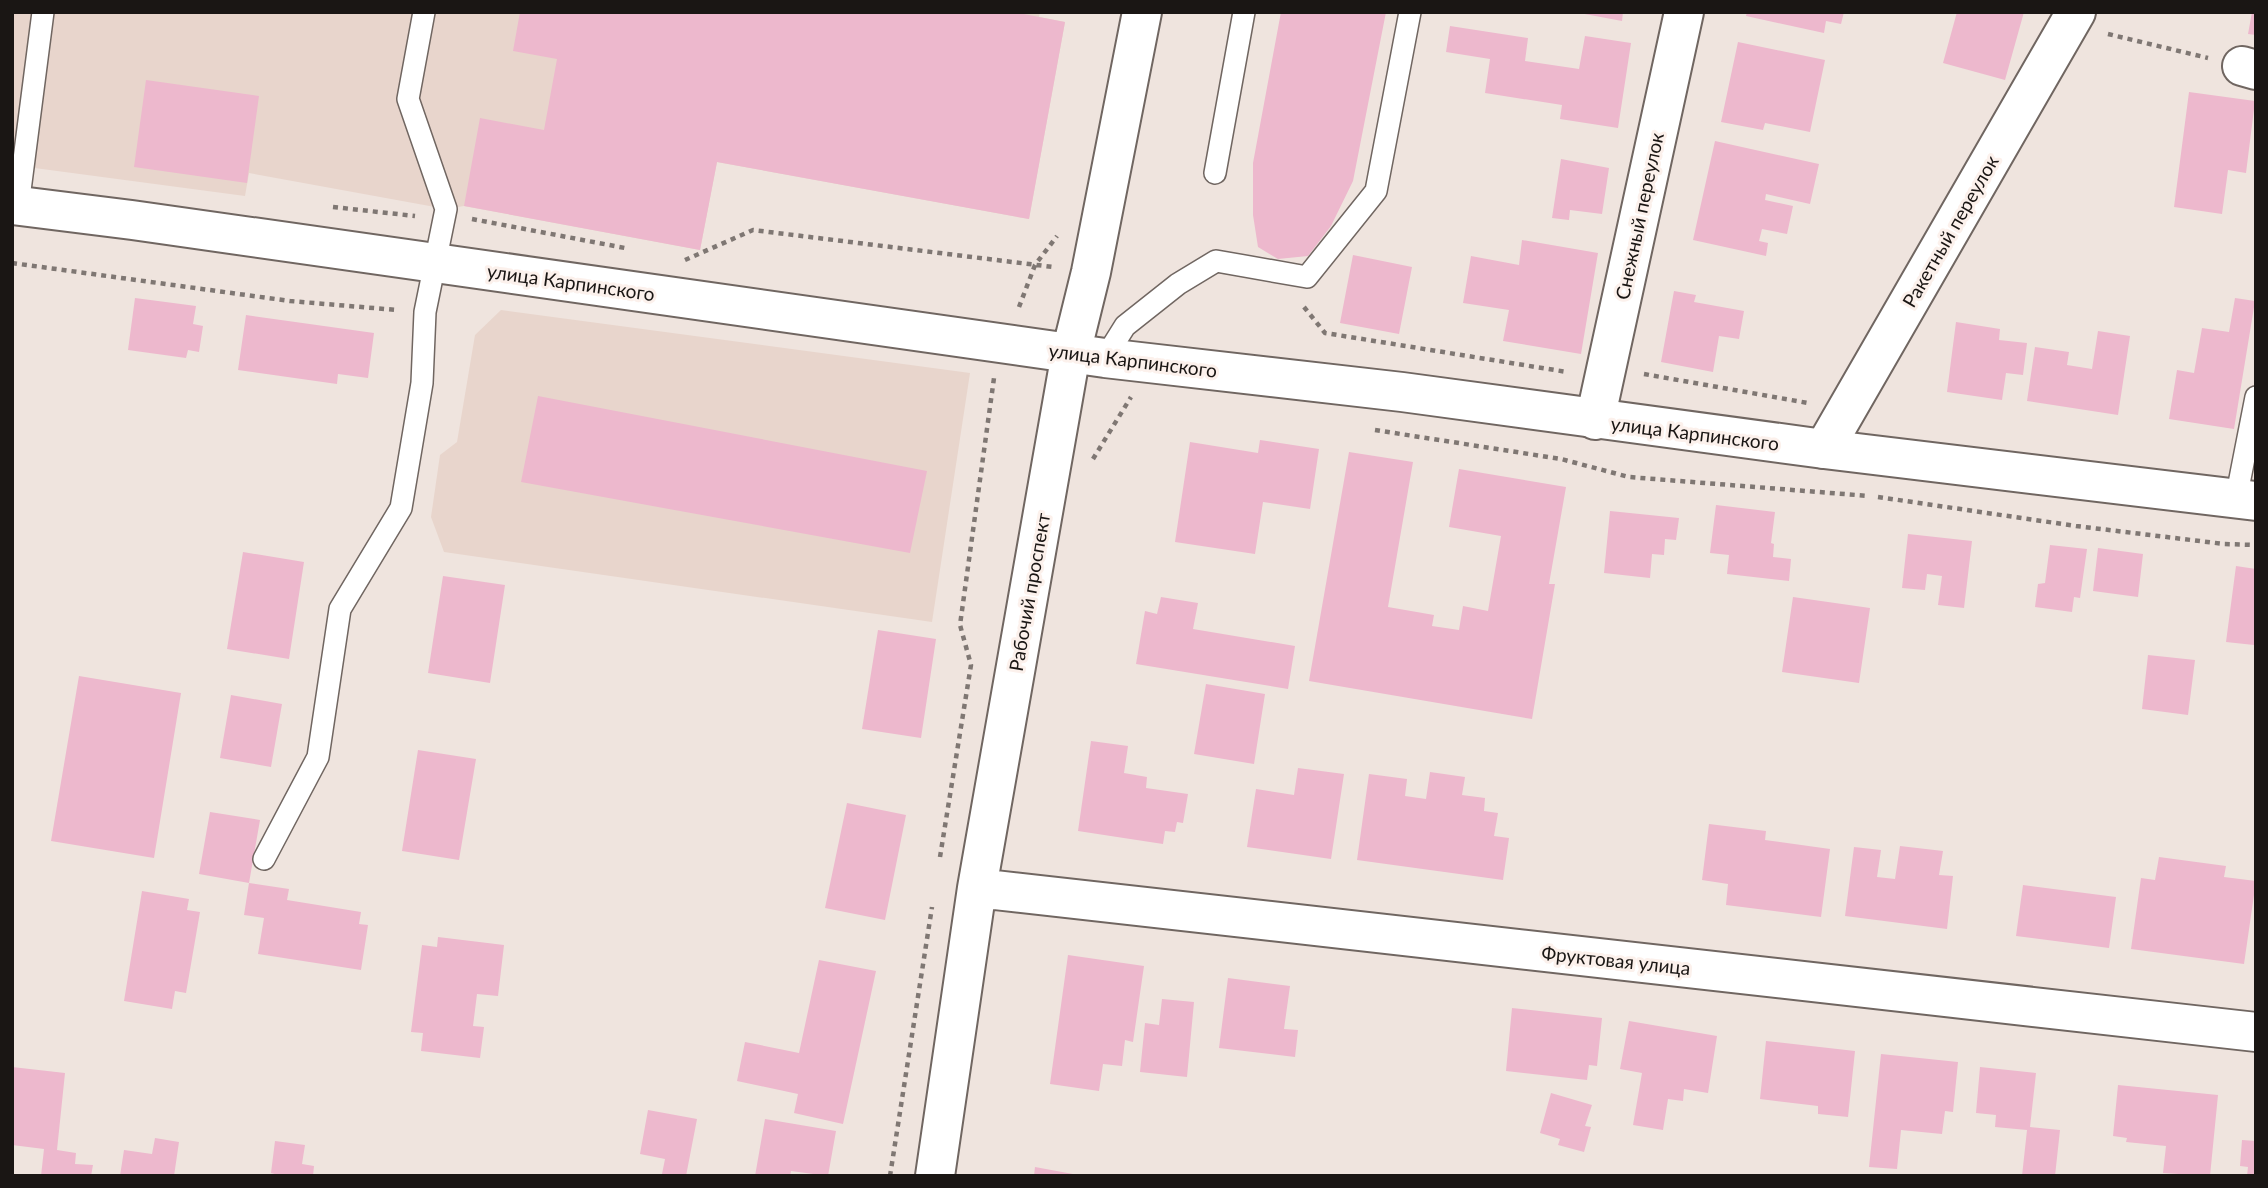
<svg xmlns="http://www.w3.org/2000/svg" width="2268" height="1188" font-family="Lato,sans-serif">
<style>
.built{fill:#e8d5cc}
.building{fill:#edb8cd}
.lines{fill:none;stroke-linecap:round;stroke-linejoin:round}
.lane-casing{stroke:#706661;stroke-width:24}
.street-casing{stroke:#706661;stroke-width:42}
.secondary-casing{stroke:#706661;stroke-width:42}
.path{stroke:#7f7773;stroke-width:4.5;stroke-dasharray:5 5;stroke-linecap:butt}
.lane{stroke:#fff;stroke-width:21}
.street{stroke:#fff;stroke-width:38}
.secondary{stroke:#fff;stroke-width:38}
.labels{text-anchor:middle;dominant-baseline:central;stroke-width:6;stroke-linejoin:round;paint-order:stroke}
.street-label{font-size:19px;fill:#1a1614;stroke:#fcf1ec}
</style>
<rect width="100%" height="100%" fill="#efe4de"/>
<path class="built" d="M 12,12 L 1040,12 L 1039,17 L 1065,22 L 1029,219 L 717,162 L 700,250 L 464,206 L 446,209 L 249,173 L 245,196 L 12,165 Z
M 501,310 L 970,373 L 932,622 L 444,552 L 431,517 L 440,455 L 457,442 L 475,335 Z"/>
<path class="building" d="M 520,12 L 1014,12 L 1065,22 L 1029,219 L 717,162 L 700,250 L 464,206 L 480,118 L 544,130 L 557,59 L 513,51 Z
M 1281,12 L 1386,12 L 1353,181 L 1331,226 L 1308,256 L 1278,259 L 1258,247 L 1253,215 L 1253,163 Z
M 1574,12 L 1623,12 L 1622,21 Z
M 1747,12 L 1844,12 L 1841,24 L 1826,21 L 1824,33 L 1746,16 Z
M 1957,12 L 2024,12 L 2005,80 L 1943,63 Z
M 2252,12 L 2256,12 L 2256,35 L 2248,34 Z
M 1450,26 L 1528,38 L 1525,61 L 1579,69 L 1585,36 L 1631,43 L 1618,128 L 1560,119 L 1562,105 L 1485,93 L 1490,59 L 1446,52 Z
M 1738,42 L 1825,60 L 1810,132 L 1765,123 L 1763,130 L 1721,122 Z
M 146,80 L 259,96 L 247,183 L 134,167 Z
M 2189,92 L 2255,101 L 2246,173 L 2228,170 L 2222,214 L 2174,207 Z
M 1715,141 L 1819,164 L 1810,204 L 1766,194 L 1765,200 L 1793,206 L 1787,234 L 1762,229 L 1759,241 L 1768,243 L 1766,256 L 1693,240 Z
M 1561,159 L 1609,168 L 1602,214 L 1570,210 L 1569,220 L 1552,218 Z
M 1522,240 L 1598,253 L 1581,354 L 1503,341 L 1509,310 L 1463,303 L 1471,256 L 1519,265 Z
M 1353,255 L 1412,267 L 1399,334 L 1340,323 Z
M 1674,291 L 1696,295 L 1694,302 L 1744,311 L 1739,339 L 1719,336 L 1713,372 L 1661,362 Z
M 135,298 L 196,306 L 193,324 L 203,326 L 199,352 L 188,350 L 186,358 L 128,350 Z
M 2235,298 L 2255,301 L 2234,429 L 2169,419 L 2177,370 L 2194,373 L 2202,328 L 2229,332 Z
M 246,315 L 374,333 L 368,378 L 338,374 L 337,384 L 238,370 Z
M 1956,322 L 2000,329 L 1999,340 L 2027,343 L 2023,375 L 2006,373 L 2002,400 L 1947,392 Z
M 2098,331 L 2130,336 L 2118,415 L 2027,401 L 2035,347 L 2069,352 L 2067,365 L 2092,369 Z
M 538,396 L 927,471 L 910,553 L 521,482 Z
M 1260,440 L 1319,449 L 1310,509 L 1263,502 L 1255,554 L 1175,542 L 1190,442 L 1258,453 Z
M 1349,452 L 1413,462 L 1388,607 L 1434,615 L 1432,626 L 1459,630 L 1463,606 L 1488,611 L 1501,536 L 1449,527 L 1459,469 L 1566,487 L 1549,584 L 1555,584 L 1532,719 L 1309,681 Z
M 1716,505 L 1775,512 L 1771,543 L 1774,544 L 1773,557 L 1791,559 L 1789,581 L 1727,574 L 1729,555 L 1710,553 Z
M 1610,511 L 1679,518 L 1676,540 L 1665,539 L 1664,555 L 1652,554 L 1650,578 L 1604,573 Z
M 1908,534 L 1972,541 L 1964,608 L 1938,605 L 1942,576 L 1927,574 L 1925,590 L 1902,588 Z
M 2050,545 L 2087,549 L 2080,598 L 2074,597 L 2072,612 L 2035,607 L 2038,584 L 2045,583 Z
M 2098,548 L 2143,554 L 2138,597 L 2093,591 Z
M 243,552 L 304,562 L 289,659 L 227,649 Z
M 2236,566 L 2256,569 L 2254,645 L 2226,642 Z
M 443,576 L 505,585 L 490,683 L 428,673 Z
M 1161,597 L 1198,603 L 1193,629 L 1295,646 L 1288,689 L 1136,664 L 1145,611 L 1157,614 Z
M 1793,597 L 1870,608 L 1859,683 L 1782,672 Z
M 878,630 L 936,639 L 921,738 L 862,729 Z
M 2148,655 L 2195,660 L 2188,715 L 2142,709 Z
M 79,676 L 181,693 L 154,858 L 51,841 Z
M 1206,684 L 1265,694 L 1254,764 L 1194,754 Z
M 231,695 L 282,704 L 271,767 L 220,758 Z
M 1091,741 L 1128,746 L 1124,773 L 1147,777 L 1146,788 L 1188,794 L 1183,823 L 1177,822 L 1175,832 L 1165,831 L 1163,844 L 1078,831 Z
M 418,750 L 476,759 L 459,860 L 402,851 Z
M 1298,768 L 1344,774 L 1331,859 L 1247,847 L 1256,789 L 1294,795 Z
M 1430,772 L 1465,777 L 1462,795 L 1485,798 L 1484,811 L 1498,813 L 1494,836 L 1509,838 L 1503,880 L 1357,860 L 1369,774 L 1407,779 L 1405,796 L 1426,799 Z
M 847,803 L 906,815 L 885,920 L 825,908 Z
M 210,812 L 260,820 L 249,883 L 199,874 Z
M 1709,824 L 1766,831 L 1765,840 L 1830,849 L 1821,917 L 1726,905 L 1728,884 L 1702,880 Z
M 1900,846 L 1943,851 L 1939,875 L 1953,876 L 1947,929 L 1845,916 L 1854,847 L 1881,850 L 1877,877 L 1895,879 Z
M 2159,857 L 2226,866 L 2224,877 L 2256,881 L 2244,964 L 2131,949 L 2141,878 L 2155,880 Z
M 249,883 L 289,889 L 287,900 L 361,912 L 359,924 L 368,925 L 361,970 L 258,954 L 264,918 L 244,915 Z
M 2023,885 L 2116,897 L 2109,948 L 2016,936 Z
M 142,891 L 189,899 L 187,910 L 200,912 L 186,993 L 175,991 L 172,1009 L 124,1001 Z
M 438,937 L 504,945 L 498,996 L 477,994 L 473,1026 L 484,1027 L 480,1058 L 421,1051 L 423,1033 L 411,1032 L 422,945 L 437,947 Z
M 1068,955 L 1144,966 L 1133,1042 L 1125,1040 L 1122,1066 L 1103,1064 L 1099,1091 L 1050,1084 Z
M 819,960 L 876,971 L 843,1124 L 794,1113 L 798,1094 L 737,1081 L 745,1042 L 799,1053 Z
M 1228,978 L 1290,986 L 1284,1029 L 1298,1030 L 1295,1057 L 1219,1048 Z
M 1162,999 L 1194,1002 L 1187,1077 L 1140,1072 L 1145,1023 L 1159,1025 Z
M 1512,1008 L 1602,1018 L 1597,1066 L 1589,1065 L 1587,1080 L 1506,1071 Z
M 1629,1021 L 1717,1036 L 1708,1093 L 1684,1089 L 1683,1101 L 1668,1099 L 1663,1130 L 1633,1125 L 1642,1073 L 1620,1069 Z
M 1766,1041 L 1855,1051 L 1848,1117 L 1818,1114 L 1818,1106 L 1760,1099 Z
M 1881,1054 L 1958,1062 L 1953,1112 L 1945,1111 L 1942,1134 L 1901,1130 L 1897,1169 L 1869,1167 Z
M 12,1067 L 65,1073 L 57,1150 L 76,1153 L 75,1164 L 93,1165 L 91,1176 L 41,1176 L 44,1149 L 12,1145 Z
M 1980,1067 L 2036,1073 L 2030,1127 L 2060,1130 L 2055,1176 L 2022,1176 L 2027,1130 L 1995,1127 L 1996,1115 L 1976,1113 Z
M 2118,1085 L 2218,1095 L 2210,1176 L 2163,1173 L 2166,1146 L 2126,1142 L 2127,1138 L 2113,1136 Z
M 1551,1093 L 1592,1105 L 1585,1126 L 1591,1127 L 1584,1152 L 1558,1145 L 1560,1139 L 1540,1133 Z
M 648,1110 L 697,1119 L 686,1176 L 662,1174 L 665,1159 L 640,1154 Z
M 765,1119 L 836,1131 L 828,1176 L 791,1171 L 790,1176 L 755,1176 Z
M 155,1138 L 179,1142 L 174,1176 L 120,1176 L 124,1150 L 152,1154 Z
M 2242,1140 L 2256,1141 L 2256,1176 L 2247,1176 L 2248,1167 L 2240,1166 Z
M 275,1141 L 305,1145 L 302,1164 L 314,1166 L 313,1176 L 282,1176 L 271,1173 Z
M 1035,1167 L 1073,1174 L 1073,1176 L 1034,1176 Z"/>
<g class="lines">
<g class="lane-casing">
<path id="lane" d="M 1215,173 L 1244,12
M 18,206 L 43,12
M 1105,358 L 1125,326 L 1178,284 L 1216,261 L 1307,277 L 1376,191 L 1410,12
M 2236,499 L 2256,397
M 264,859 L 318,757 L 340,609 L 401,508 L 422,383 L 425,312 L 446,209 L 408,99 L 424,12"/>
</g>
<g class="street-casing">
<path id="street" d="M 2242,66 L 2256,70
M 1595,420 L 1684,12
M 1824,449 L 2076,12
M 977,888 L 2256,1032
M 935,1176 L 977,888 L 1071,353"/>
</g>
<g class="secondary-casing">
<path id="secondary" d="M 12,205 L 132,220 L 1105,358 L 1402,392 L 1824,449 L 2256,501
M 1071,353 L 1091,272 L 1142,12"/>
</g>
<path class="path" d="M 2108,34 L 2208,58
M 333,207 L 415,216
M 472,219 L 625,248
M 685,260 L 753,230 L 1053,267
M 12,263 L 290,301 L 397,310
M 1019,307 L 1035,265 L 1057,236
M 1304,307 L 1325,333 L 1567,372
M 1644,374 L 1808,403
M 1375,430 L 1561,459 L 1629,477 L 1869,496
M 1093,459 L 1131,397
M 1878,497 L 2076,526 L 2224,544 L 2256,545
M 940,857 L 971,665 L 960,625 L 994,378
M 890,1176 L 932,907"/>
<use href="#lane" class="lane"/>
<use href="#street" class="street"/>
<use href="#secondary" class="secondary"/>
</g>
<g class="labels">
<g class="street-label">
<text transform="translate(1639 216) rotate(-78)">Снежный переулок</text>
<text transform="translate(1950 231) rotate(-60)">Ракетный переулок</text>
<text transform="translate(571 282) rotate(8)">улица Карпинского</text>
<text transform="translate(1133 360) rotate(7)">улица Карпинского</text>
<text transform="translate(1695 433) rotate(7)">улица Карпинского</text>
<text transform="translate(1029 592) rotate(-80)">Рабочий проспект</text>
<text transform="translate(1616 960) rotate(6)">Фруктовая улица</text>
</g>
</g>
<rect width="2268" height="1188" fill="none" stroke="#1a1614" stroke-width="28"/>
</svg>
